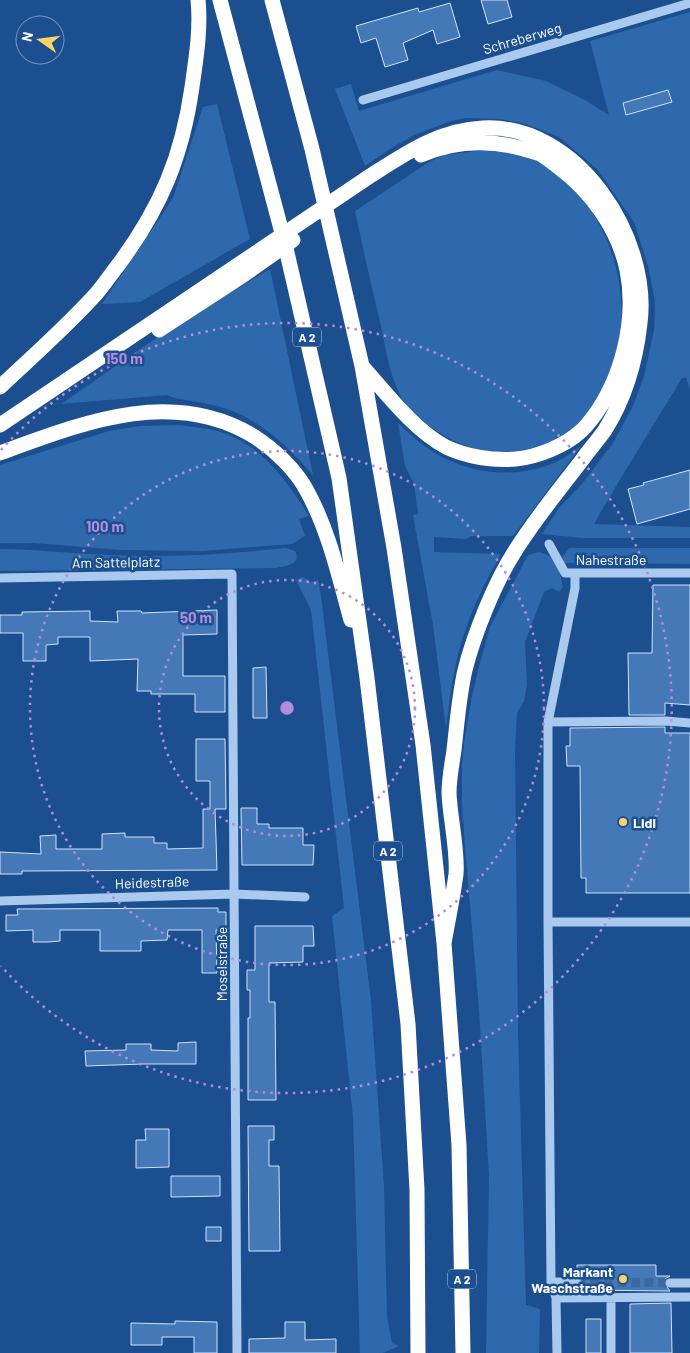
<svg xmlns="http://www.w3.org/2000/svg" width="690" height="1353" font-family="Barlow,sans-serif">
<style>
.green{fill:#2e69ad}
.building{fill:#4478b7;stroke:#cfe3fa}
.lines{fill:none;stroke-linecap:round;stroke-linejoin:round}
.minor-tunnel{stroke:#3d69a0;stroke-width:9;stroke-dasharray:9 4.5;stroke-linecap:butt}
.minor{stroke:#a9c9ee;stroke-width:9}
.highway{stroke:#fff;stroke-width:15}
.ring{fill:none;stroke:#b68bdc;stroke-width:2.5;stroke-dasharray:2.5 5}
.poi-dot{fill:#ffd166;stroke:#1b4f8f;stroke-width:2}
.labels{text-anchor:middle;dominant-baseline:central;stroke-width:5;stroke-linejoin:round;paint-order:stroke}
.shield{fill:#1b4f8f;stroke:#bbcadd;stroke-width:1}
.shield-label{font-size:12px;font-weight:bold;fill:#fff}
.street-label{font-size:14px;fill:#fff;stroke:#1b4f8f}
.poi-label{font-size:14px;font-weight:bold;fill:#fff;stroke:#1b4f8f;text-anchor:start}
.centre{fill:#b68bdc;stroke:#1b4f8f;stroke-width:2.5}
.ring-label{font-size:15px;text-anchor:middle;font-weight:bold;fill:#b68bdc;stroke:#1b4f8f;stroke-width:5;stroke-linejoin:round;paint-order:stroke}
</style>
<rect width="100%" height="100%" fill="#1b4f8f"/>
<path class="green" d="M 690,12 L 690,389 L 686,378 L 682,378 C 653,427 622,474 594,524 L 690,527 L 690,538 L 583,538 L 542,534 L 559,508 L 582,484 L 613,443 L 633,406 L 644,376 L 654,330 L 655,301 L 648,266 L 634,222 L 597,169 L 559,137 L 526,124 L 501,119 L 465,118 L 451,121 L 414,135 L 393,147 L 365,166 L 335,89 L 351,84 L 359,111 L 497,70 L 546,81 L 585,100 L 609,115 L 590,41 Z
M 217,104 L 250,239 L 140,302 L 102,304 L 173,198 L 203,107 Z
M 491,149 C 510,153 531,155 548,167 C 604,205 630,276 619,342 C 618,351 618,361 615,369 C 611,378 603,388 597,398 C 593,404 590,411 585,417 C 571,434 545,446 523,450 C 502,453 483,454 464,445 C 442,436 411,417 400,395 C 389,373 385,345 380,322 C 371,285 363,248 355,211 L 429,162 L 445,155 Z
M 270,269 L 313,475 C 288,447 260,419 224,408 C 208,403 191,401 174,398 L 167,395 L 61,404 L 234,284 L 238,288 Z
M 398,423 C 411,435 424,447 440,456 C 476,476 525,479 562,459 C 568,455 575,450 581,446 L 513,536 L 471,536 L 466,539 L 434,537 L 434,552 L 501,554 C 487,579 474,604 465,631 C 454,662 450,696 446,729 L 433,625 L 413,515 L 418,514 L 414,484 L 405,466 Z
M 179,425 C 192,427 205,428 218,431 C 260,443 287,481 309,516 L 299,519 L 305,536 L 292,544 L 203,551 L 121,550 L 34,543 L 0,543 L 0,465 L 109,431 L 140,426 Z
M 286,548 L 295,551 C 302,565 286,566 276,568 L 0,571 L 0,549 C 37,549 74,554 111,555 C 169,558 228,554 286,548 Z
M 569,548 L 690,548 L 690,564 L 564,563 L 562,558 Z
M 539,552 C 558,557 559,569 563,587 L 559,592 L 552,588 L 544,592 L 525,642 L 527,685 L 524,701 L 517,713 L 515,751 L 518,1035 L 526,1305 L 540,1309 L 539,1353 L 486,1353 L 489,1175 L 479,1010 L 465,846 L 462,803 L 462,765 L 464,744 L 471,701 L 478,670 L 490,627 L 528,555 Z
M 303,577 L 311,582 L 318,580 L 321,596 L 371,1001 L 384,1187 L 387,1317 L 392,1343 L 399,1346 L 383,1353 L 360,1353 L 353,1117 L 332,916 L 344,908 L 311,610 L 296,580 Z"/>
<path class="building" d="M 481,0 L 507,0 L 512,17 L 488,24 Z
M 450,3 L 460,37 L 437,44 L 433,30 L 403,43 L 408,60 L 385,67 L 376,38 L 361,43 L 356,26 L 418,8 L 419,12 Z
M 668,90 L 672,102 L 626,115 L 623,103 Z
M 690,470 L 690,509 L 637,524 L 628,489 L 644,485 L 643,483 Z
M 653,585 L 690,585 L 690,705 L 665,703 L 665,715 L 629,715 L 628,653 L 652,653 Z
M 217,610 L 217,634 L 183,635 L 183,676 L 225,676 L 225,712 L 195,712 L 195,694 L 151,694 L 151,691 L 137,691 L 138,659 L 90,661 L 90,637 L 58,637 L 58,644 L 46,645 L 46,661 L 23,661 L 23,633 L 0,633 L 0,615 L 22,615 L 22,612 L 90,611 L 90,621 L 118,622 L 117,611 L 141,611 L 142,613 Z
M 266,667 L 267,718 L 253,718 L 253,668 Z
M 665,727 L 665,733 L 690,733 L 690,893 L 586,893 L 586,878 L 581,878 L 580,766 L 567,766 L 566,746 L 570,746 L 570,728 Z
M 196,739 L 225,739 L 226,809 L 215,809 L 217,870 L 22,871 L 22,874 L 0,874 L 0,852 L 41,854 L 40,836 L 56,835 L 56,849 L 102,849 L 102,834 L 125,833 L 125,837 L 154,837 L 154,843 L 167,843 L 167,849 L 203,848 L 203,809 L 210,809 L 210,781 L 196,781 Z
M 241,808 L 257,808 L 257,824 L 269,824 L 269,828 L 303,828 L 303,845 L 314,845 L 313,865 L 242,865 Z
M 218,908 L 218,912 L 226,912 L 226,930 L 216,930 L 217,973 L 202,973 L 202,930 L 168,930 L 167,940 L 141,941 L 141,951 L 100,951 L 100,930 L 60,930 L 60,941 L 48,942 L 33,942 L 33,930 L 6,931 L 6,915 L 18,915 L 17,909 Z
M 255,926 L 313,926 L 314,946 L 303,946 L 303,962 L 269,963 L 269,1002 L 275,1002 L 276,1100 L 248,1100 L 248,1018 L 250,1018 L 250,990 L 247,990 L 247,970 L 255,970 Z
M 196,1042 L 196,1064 L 143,1064 L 86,1066 L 85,1051 L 126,1050 L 126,1044 L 151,1044 L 151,1050 L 178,1051 L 178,1043 Z
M 248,1126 L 274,1126 L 274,1140 L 269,1140 L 269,1166 L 279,1166 L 280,1251 L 249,1251 Z
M 145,1129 L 169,1129 L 169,1167 L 136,1168 L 136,1140 L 146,1140 Z
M 171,1176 L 220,1176 L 220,1196 L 171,1197 Z
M 206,1227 L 221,1227 L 221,1241 L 206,1241 Z
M 577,1265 L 656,1265 L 656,1276 L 670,1276 L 665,1279 L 664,1283 L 670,1291 L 577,1290 L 577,1288 L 582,1286 L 583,1282 L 581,1277 L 577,1276 Z
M 671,1303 L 672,1353 L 630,1353 L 630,1304 Z
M 586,1319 L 601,1319 L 601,1353 L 586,1353 Z
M 175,1321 L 217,1322 L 217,1353 L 194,1353 L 194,1337 L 162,1337 L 162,1345 L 131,1345 L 131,1323 L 175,1324 Z
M 285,1322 L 305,1322 L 305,1340 L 336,1339 L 336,1353 L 249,1353 L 249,1339 L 285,1338 Z"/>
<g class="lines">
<path class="minor-tunnel" d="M 577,1282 L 670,1283"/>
<path class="minor" d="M 363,100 L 690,3
M 549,544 L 565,573 L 690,573
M 575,573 L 575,588 L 548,722 L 548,922 L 551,1282 L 556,1298 L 690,1297
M 0,578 L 232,574 L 237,1353
M 548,722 L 666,721 L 690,723
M 0,901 L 234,894 L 305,897
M 548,922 L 690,922
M 551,1282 L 577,1282
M 670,1283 L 690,1283
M 556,1298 L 557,1353
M 611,1298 L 611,1353"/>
<path class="highway" d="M 220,0 L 285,244 L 339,478 L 367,678 L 408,1024 L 417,1190 L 418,1353
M 272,0 L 312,149 L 362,366 L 394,548 L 423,745 L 444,943 L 459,1145 L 463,1353
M 159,330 L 245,274 L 293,240
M 362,366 C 386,393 414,430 446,447 C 467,457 493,461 516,459 C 537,457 565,446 581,431 C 585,428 588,423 591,420 C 622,380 637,320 627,270 C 618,228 591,191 557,166 C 552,162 547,158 542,155 C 536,152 529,151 524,149 C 488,139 455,140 421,155
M 0,387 C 32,357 66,327 96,294 C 104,285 111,274 119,264 C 161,207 182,157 192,87 C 196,59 201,29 198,0
M 0,425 L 370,176 C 406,153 439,130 483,128 C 577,123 651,237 640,323 C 636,360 625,398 605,430 C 598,440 589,450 582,460 C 559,490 535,519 515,551 C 495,582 474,634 465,670 C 459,696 457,724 454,750 C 452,764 449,779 449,793 C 450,818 458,851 456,874 C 453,897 448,920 444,943
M 0,453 C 82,423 173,386 255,437 C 275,450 296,470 307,491 C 329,531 339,577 351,620"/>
</g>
<g class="ring">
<circle cx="287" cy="708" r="128"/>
<circle cx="287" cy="708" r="257"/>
<path d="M1 450A385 385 0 1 1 1 966"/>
</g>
<g class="poi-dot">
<circle cx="623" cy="822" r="5"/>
<circle cx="623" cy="1279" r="5"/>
</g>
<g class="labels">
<g class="shield">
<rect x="293" y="327.5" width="28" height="19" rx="4"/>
<rect x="374" y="841.5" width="28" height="19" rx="4"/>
<rect x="448" y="1269.5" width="28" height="19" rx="4"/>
</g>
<g class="shield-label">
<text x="307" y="337">A 2</text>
<text x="388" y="851">A 2</text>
<text x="462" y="1279">A 2</text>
</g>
<g class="street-label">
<text transform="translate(522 38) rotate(-16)">Schreberweg</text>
<text x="611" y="559">Nahestraße</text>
<text transform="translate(116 562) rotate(-1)">Am Sattelplatz</text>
<text transform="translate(152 882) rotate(-2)">Heidestraße</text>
<text transform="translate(221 964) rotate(-90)">Moselstraße</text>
</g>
<g class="poi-label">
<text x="633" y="822">Lidl</text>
<text x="613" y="1271" text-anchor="end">Markant<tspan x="613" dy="16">Waschstraße</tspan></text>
</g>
</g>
<circle cx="287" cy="708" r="8" class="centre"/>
<g class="ring-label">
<text x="124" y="364">150 m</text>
<text x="105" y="532">100 m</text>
<text x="196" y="623">50 m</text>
</g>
<g transform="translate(40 40) rotate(284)"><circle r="24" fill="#1b4f8f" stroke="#7695bc"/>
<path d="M0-4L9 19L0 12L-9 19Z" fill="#ffd166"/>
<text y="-8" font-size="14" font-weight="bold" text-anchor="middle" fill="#ffffff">N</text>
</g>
</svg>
